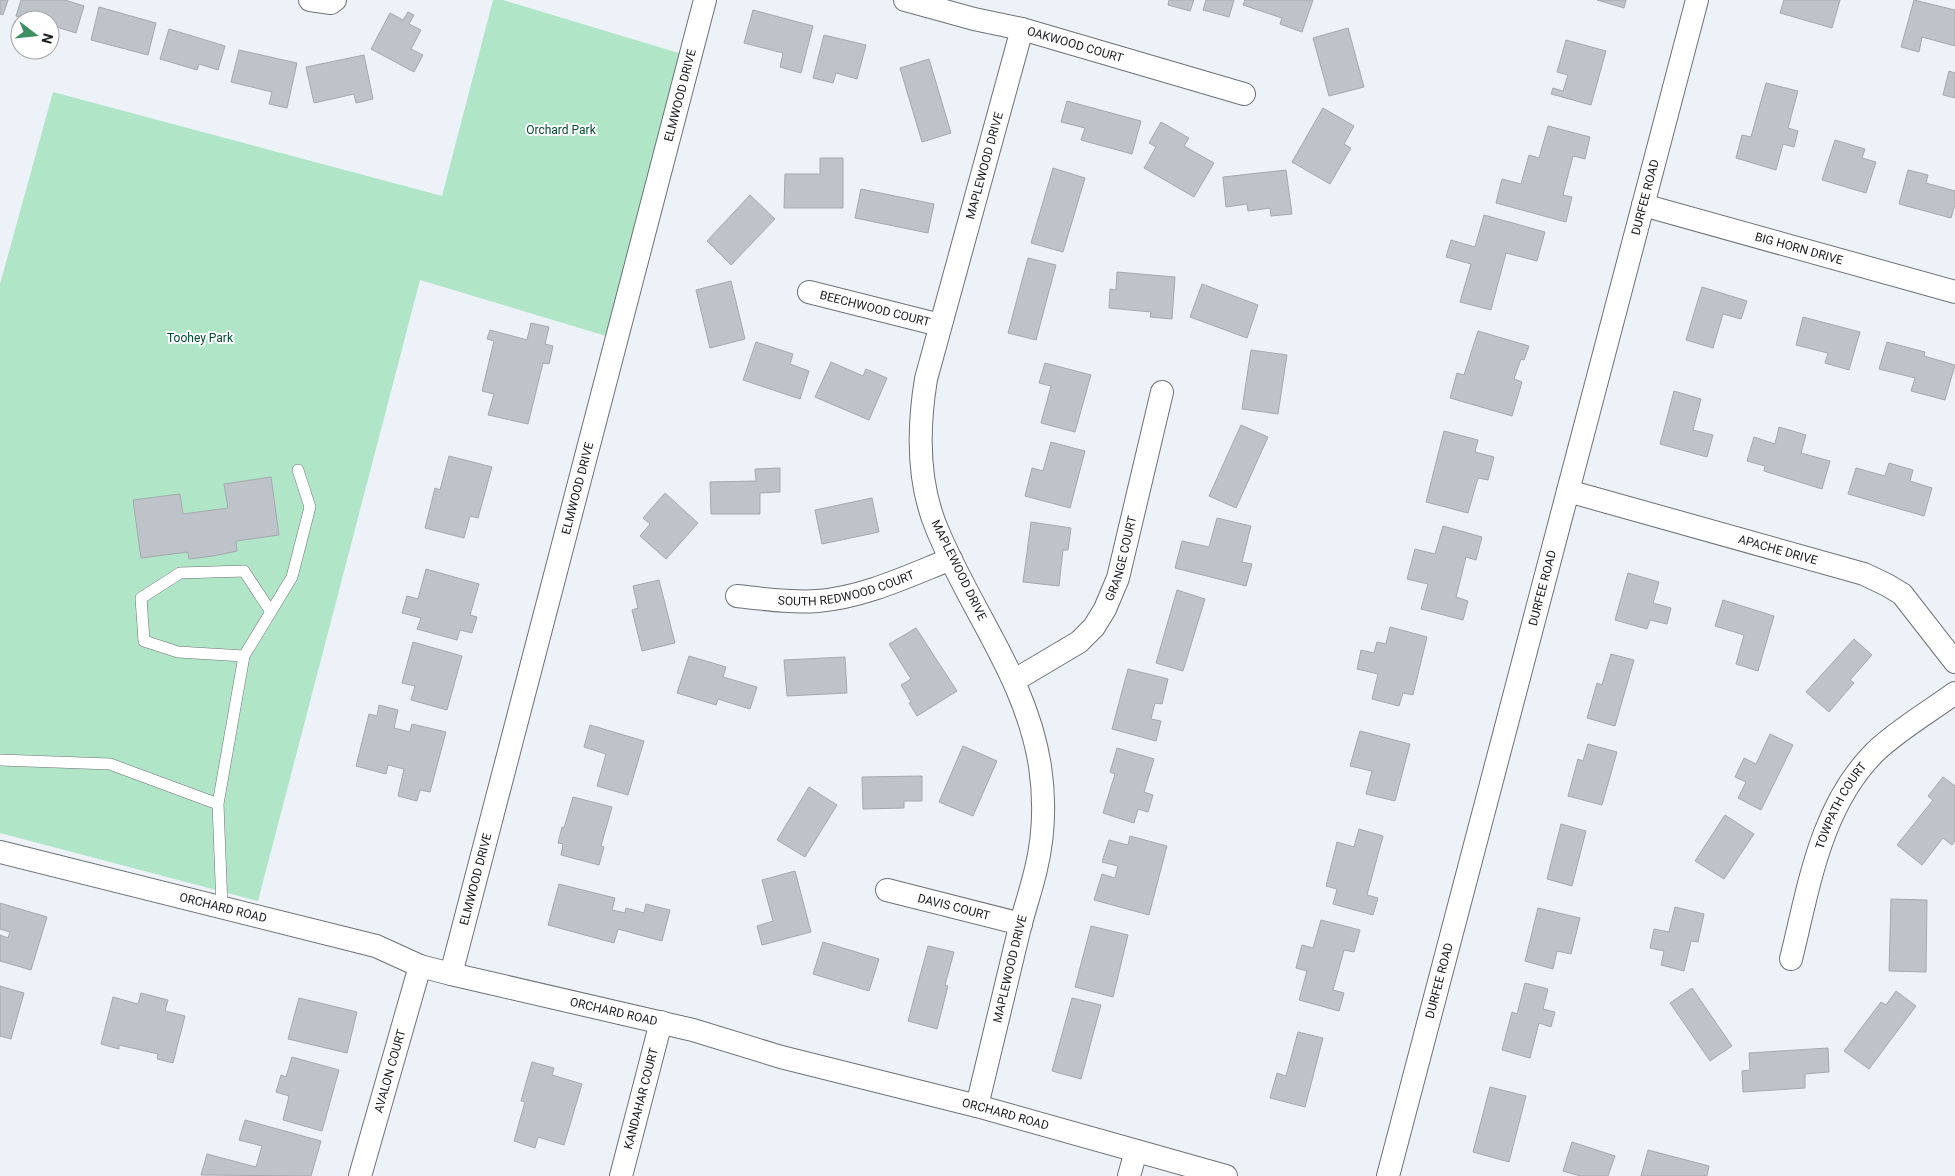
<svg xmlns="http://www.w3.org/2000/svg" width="1955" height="1176" font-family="Roboto,sans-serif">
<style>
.green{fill:#b0e5c7}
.building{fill:#bdc3c9;stroke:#a4a9af}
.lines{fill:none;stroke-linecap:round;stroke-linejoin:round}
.service-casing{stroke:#6d7277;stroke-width:12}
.minor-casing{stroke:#6d7277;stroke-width:24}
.service{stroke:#fff;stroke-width:11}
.minor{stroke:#fff;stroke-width:22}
.labels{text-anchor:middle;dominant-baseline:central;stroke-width:4;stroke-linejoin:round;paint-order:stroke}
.street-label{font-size:12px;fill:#191b1e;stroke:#fff}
.park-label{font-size:12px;fill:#024a2e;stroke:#fff}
</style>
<rect width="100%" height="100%" fill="#ecf2f8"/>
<path class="green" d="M 493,0 L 503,0 L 685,55 L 606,336 L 420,280 L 258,901 L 0,833 L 0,284 L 53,92 L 442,196 Z"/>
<path class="building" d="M 0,0 L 8,0 L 3,15 L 0,14 Z
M 21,0 L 65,0 L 84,6 L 76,33 L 50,25 L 50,20 L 32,20 L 16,16 Z
M 1169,0 L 1194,0 L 1190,11 L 1168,5 Z
M 1206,0 L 1234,0 L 1229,17 L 1203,10 Z
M 1245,0 L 1313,0 L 1302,32 L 1280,24 L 1282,18 L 1243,5 Z
M 1597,0 L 1626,0 L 1624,8 Z
M 1784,0 L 1840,0 L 1832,28 L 1780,13 Z
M 1914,0 L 1955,10 L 1955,46 L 1922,37 L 1919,52 L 1901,47 Z
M 99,7 L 156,23 L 148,55 L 91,40 Z
M 753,10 L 813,26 L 801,73 L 780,67 L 783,53 L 744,43 Z
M 408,12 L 414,15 L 409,24 L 421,30 L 411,49 L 423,55 L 414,72 L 371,49 L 390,13 L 403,20 Z
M 1348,28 L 1364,87 L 1329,96 L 1313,38 Z
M 169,29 L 225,46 L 218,70 L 199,64 L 197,70 L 160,59 Z
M 824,35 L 866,45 L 857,79 L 836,73 L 833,83 L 813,78 Z
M 1566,40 L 1606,51 L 1591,105 L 1551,94 L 1553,88 L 1563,91 L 1568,75 L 1557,72 Z
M 239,50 L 297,63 L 287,108 L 269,104 L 272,92 L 231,82 Z
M 364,55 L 373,99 L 356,103 L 354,94 L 314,103 L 306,67 Z
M 929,59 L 951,133 L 922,142 L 900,68 Z
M 1949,71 L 1955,73 L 1955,98 L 1943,95 Z
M 1766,83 L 1798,91 L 1788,128 L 1798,131 L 1794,147 L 1783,144 L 1776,170 L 1736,158 L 1742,135 L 1751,137 Z
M 1067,101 L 1141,121 L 1132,154 L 1081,140 L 1085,128 L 1061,122 Z
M 1323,108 L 1354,126 L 1344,144 L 1351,148 L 1330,184 L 1292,162 Z
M 1161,122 L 1189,138 L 1184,146 L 1214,163 L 1194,197 L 1144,168 L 1156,147 L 1149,143 Z
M 1548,126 L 1590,137 L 1585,159 L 1573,156 L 1563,195 L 1572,197 L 1566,222 L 1496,203 L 1502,179 L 1521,184 L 1529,155 L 1539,158 Z
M 1835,140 L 1865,149 L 1862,158 L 1876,162 L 1866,193 L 1822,180 Z
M 820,158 L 843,158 L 843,208 L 784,208 L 785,174 L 820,174 Z
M 1053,168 L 1085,178 L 1063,252 L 1031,243 Z
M 1286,170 L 1292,214 L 1271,216 L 1270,208 L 1248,211 L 1247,204 L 1226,207 L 1223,177 Z
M 1908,170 L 1928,175 L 1926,183 L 1955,191 L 1955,204 L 1951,218 L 1899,204 Z
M 861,189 L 934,204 L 928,233 L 855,218 Z
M 750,195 L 775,219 L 731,265 L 707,241 Z
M 1484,215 L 1545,232 L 1537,261 L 1506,253 L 1491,310 L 1460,302 L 1471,264 L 1446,257 L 1451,240 L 1475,247 Z
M 1028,258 L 1056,265 L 1036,340 L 1008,333 Z
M 1117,272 L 1175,277 L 1172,319 L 1150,317 L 1151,312 L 1109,308 L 1110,289 L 1116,290 Z
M 731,281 L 745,339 L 710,348 L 696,290 Z
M 1202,284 L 1258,305 L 1247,338 L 1190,317 Z
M 1702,287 L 1747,301 L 1741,319 L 1723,314 L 1713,348 L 1686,340 Z
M 1803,317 L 1860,332 L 1849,370 L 1825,363 L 1828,353 L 1796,345 Z
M 531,323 L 549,327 L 545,344 L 553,346 L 549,364 L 543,363 L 528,424 L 488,415 L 494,394 L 482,391 L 494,341 L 487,339 L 490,330 L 527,340 Z
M 1478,331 L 1529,346 L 1524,360 L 1521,359 L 1514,379 L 1522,382 L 1512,416 L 1450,398 L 1457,373 L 1464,375 Z
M 756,342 L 793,354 L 790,364 L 809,371 L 800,399 L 743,380 Z
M 1887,342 L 1925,352 L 1924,356 L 1955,365 L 1945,400 L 1911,391 L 1915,378 L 1879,369 Z
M 1251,350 L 1287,355 L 1278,414 L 1242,409 Z
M 831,362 L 863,376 L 866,369 L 887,378 L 869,420 L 815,397 Z
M 1045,363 L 1091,375 L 1075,432 L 1041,423 L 1051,386 L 1039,383 Z
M 1674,391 L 1701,399 L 1693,430 L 1713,435 L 1707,457 L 1660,444 Z
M 1241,425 L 1268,437 L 1236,508 L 1209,496 Z
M 1779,427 L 1806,435 L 1801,453 L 1830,461 L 1822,489 L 1764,471 L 1765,466 L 1747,461 L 1754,437 L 1775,444 Z
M 1444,431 L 1478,440 L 1475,452 L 1494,457 L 1488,480 L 1478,478 L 1468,513 L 1426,502 Z
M 1051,442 L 1085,451 L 1070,508 L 1025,496 L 1032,468 L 1043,471 Z
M 449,456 L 492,467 L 478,518 L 470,516 L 464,538 L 425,528 L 435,488 L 440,490 Z
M 1889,463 L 1913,470 L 1910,481 L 1932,488 L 1924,516 L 1848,494 L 1856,468 L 1885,476 Z
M 780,468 L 780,492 L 760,493 L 760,514 L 711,514 L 710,482 L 756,481 L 755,469 Z
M 271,477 L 279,535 L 236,541 L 237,551 L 213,556 L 189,559 L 188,552 L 141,558 L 133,500 L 180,494 L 183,514 L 228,508 L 224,484 Z
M 665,493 L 698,523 L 666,559 L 640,536 L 650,524 L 643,518 Z
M 872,498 L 879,532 L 822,544 L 815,510 Z
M 1217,518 L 1251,526 L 1242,562 L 1252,564 L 1246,586 L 1175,568 L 1182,541 L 1209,547 Z
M 1031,522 L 1071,528 L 1068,550 L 1063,550 L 1059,586 L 1023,582 Z
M 1443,526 L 1482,537 L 1476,560 L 1466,557 L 1456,597 L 1468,601 L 1463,620 L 1421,609 L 1428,584 L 1407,579 L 1415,549 L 1435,554 Z
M 426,569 L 479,584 L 470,615 L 477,617 L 472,633 L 460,630 L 457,640 L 417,629 L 421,618 L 402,613 L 407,596 L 418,599 Z
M 1628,573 L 1659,582 L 1653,603 L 1671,608 L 1667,624 L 1650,620 L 1647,629 L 1615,620 Z
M 659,580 L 675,643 L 642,651 L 632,610 L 638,608 L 633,586 Z
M 1177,590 L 1205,599 L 1183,671 L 1156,663 Z
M 1723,600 L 1774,616 L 1758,671 L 1736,664 L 1744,635 L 1715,626 Z
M 1390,627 L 1427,637 L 1413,695 L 1403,693 L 1399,706 L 1372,699 L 1378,674 L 1357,669 L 1361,650 L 1374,653 L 1377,642 L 1386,644 Z
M 916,628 L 957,691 L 917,716 L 909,703 L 911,702 L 901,685 L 911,679 L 889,644 Z
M 1854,639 L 1872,655 L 1850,680 L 1854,683 L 1829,712 L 1806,692 Z
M 413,642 L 462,656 L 447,710 L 411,700 L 415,686 L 402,683 Z
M 1611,654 L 1634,660 L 1615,726 L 1587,718 L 1597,683 L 1602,685 Z
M 689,656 L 726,667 L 723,677 L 757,687 L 750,709 L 718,699 L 716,705 L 677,693 Z
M 845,657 L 847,693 L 787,696 L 784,660 Z
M 1128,669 L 1168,679 L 1162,704 L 1155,703 L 1151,719 L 1161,721 L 1156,741 L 1112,729 Z
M 379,705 L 398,710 L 394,728 L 410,732 L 412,724 L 446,732 L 430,792 L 420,790 L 417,801 L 398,796 L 404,769 L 388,765 L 386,774 L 356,766 L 369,714 L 377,716 Z
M 590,725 L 644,741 L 628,795 L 597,786 L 606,754 L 584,747 Z
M 1360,731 L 1410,744 L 1395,801 L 1366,794 L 1372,771 L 1350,766 Z
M 1770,734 L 1793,745 L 1761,810 L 1738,798 L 1746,782 L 1735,777 L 1744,758 L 1756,764 Z
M 1588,744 L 1617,752 L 1602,805 L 1568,796 L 1578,759 L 1583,761 Z
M 963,746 L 997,761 L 973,816 L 939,802 Z
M 1117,748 L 1154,759 L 1144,792 L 1153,795 L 1148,812 L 1138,809 L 1134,823 L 1103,813 L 1115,774 L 1110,772 Z
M 922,776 L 922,801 L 904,801 L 904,808 L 863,809 L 862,777 Z
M 1943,777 L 1955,786 L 1955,841 L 1952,845 L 1943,838 L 1922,865 L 1897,845 L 1933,800 L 1928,796 Z
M 809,787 L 837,805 L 805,857 L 777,840 Z
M 573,797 L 612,807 L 601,846 L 604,847 L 599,865 L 561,855 L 563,844 L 558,843 L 562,827 L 564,828 Z
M 1725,815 L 1754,834 L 1724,879 L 1695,861 Z
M 1561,824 L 1586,831 L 1572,886 L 1547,879 Z
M 1359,829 L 1383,836 L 1367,895 L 1378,898 L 1373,915 L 1333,904 L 1337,889 L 1326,886 L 1337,842 L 1354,847 Z
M 1130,836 L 1167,846 L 1149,915 L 1094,900 L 1102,874 L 1115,878 L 1118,866 L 1102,862 L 1109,840 L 1128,845 Z
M 795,871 L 811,932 L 762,945 L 757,926 L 773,921 L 762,880 Z
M 559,884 L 615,898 L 612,910 L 625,913 L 626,908 L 644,913 L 646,904 L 670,910 L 662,941 L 618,929 L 614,943 L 548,925 Z
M 1891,899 L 1927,900 L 1926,972 L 1889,971 Z
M 0,903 L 47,917 L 31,970 L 0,961 L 0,935 L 8,938 L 10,932 L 0,929 Z
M 1675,907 L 1704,914 L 1698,942 L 1691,941 L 1684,971 L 1661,965 L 1664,951 L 1650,948 L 1654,929 L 1669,932 Z
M 1538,908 L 1580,918 L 1571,954 L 1557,951 L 1553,969 L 1525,961 Z
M 1321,920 L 1360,930 L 1354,952 L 1344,950 L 1333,990 L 1344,993 L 1339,1011 L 1299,1000 L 1307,971 L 1296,968 L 1302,945 L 1313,948 Z
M 1091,926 L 1128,935 L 1113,997 L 1075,987 Z
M 823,942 L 879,959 L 869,991 L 813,974 Z
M 928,946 L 954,952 L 945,985 L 948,986 L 937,1029 L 908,1021 Z
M 1525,983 L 1548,989 L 1543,1009 L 1555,1012 L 1551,1027 L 1539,1023 L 1530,1058 L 1502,1050 L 1512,1012 L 1517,1014 Z
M 0,986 L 24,993 L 11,1039 L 0,1036 Z
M 1692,988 L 1732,1046 L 1710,1061 L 1670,1003 Z
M 1896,991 L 1916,1006 L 1869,1069 L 1844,1051 L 1881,1002 L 1886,1005 Z
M 141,993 L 168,1000 L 165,1011 L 185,1016 L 173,1063 L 157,1059 L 158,1054 L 119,1045 L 119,1049 L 101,1044 L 113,997 L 138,1004 Z
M 299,998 L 357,1012 L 347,1053 L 288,1039 Z
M 1072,998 L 1101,1005 L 1081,1079 L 1052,1071 Z
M 1298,1032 L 1323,1038 L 1305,1107 L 1270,1098 L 1277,1073 L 1286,1076 Z
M 1828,1048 L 1829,1072 L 1805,1074 L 1805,1088 L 1743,1092 L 1742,1071 L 1750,1070 L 1749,1053 Z
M 292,1057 L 339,1070 L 322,1131 L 283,1120 L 289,1096 L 276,1092 L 281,1075 L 286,1077 Z
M 532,1062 L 554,1068 L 552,1075 L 582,1084 L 564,1145 L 538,1137 L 535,1148 L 514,1141 L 525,1102 L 521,1101 Z
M 1490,1087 L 1526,1096 L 1509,1162 L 1473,1152 Z
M 245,1120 L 321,1141 L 311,1176 L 201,1175 L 207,1154 L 256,1167 L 262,1146 L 239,1140 Z
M 1572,1142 L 1615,1156 L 1608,1176 L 1580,1176 L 1563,1171 Z
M 1648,1150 L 1709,1166 L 1707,1176 L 1641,1176 Z"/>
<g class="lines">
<g class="service-casing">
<path id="service" d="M 244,656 L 178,652 L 144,641 L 141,598 L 180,573 L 244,571 L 271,612
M 0,760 L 110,764 L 218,804
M 222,907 L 218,804 L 244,656 L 292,577 L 310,507 L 298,470"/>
</g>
<g class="minor-casing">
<g id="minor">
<path d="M 310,0 L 331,3 L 335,0"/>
<path id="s1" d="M 905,0 L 974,19 L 1022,29 L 1244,94"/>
<path id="s2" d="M 1643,205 L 1955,292"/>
<path id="s3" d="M 809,292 L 940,325"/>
<path id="s4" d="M 1568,491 L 1864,574 L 1887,585 L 1902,594 L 1955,662"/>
<path id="s5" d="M 737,596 C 764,599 792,603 818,601 C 865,597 908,576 951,559"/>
<path id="s6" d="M 1015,680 L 1079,642 L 1094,627 L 1105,609 L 1118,578 L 1162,392"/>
<path id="s7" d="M 0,852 L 376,946 L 420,966 L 451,974 L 693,1030 L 781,1057 L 977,1106 L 1226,1176"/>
<path id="s8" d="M 887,890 L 1021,924"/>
<path id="s9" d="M 1791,959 C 1809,887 1820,807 1875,752 C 1898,730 1929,712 1955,693"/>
<path id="s10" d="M 451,974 L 705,0"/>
<path id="s11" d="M 977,1106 C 991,1049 1004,992 1018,935 C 1023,913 1031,891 1036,869 C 1044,836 1045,800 1040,766 C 1026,677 970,610 937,529 C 917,482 918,428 926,379 L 1022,29"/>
<path id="s12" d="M 360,1176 L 420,966"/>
<path id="s13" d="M 621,1176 L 661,1022"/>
<path d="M 1129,1176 L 1136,1151"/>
<path id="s14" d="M 1388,1176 L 1697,0"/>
</g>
</g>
<use href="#service" class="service"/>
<use href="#minor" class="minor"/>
</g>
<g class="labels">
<g class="street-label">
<text stroke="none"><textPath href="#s1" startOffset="176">OAKWOOD COURT</textPath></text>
<text stroke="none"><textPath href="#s10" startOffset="908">ELMWOOD DRIVE</textPath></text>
<text stroke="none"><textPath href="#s11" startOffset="981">MAPLEWOOD DRIVE</textPath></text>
<text stroke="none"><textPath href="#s14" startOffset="1012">DURFEE ROAD</textPath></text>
<text stroke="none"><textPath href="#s2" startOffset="162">BIG HORN DRIVE</textPath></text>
<text stroke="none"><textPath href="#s3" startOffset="68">BEECHWOOD COURT</textPath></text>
<text stroke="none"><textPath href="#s10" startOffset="502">ELMWOOD DRIVE</textPath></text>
<text stroke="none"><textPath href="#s4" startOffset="218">APACHE DRIVE</textPath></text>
<text stroke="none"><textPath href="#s6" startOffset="170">GRANGE COURT</textPath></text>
<text transform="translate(959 570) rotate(64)">MAPLEWOOD DRIVE</text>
<text stroke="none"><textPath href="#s5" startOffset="111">SOUTH REDWOOD COURT</textPath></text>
<text stroke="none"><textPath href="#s14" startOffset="608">DURFEE ROAD</textPath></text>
<text stroke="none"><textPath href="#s9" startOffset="162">TOWPATH COURT</textPath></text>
<text stroke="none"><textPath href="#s10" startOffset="98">ELMWOOD DRIVE</textPath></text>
<text stroke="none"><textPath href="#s7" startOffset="230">ORCHARD ROAD</textPath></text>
<text stroke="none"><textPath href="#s8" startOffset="69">DAVIS COURT</textPath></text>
<text stroke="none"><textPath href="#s11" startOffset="141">MAPLEWOOD DRIVE</textPath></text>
<text stroke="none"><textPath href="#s14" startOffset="202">DURFEE ROAD</textPath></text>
<text stroke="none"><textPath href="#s7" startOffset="635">ORCHARD ROAD</textPath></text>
<text stroke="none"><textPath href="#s12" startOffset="109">AVALON COURT</textPath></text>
<text stroke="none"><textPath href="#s13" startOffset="80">KANDAHAR COURT</textPath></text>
<text stroke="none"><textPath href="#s7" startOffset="1040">ORCHARD ROAD</textPath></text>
</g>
<g class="park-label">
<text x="561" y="130">Orchard Park</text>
<text x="200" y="338">Toohey Park</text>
</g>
</g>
<g transform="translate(35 35) rotate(106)"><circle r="24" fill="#ffffff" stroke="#a3a4a5"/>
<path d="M0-4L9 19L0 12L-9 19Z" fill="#3e9062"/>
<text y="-8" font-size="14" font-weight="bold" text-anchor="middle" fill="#191b1e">N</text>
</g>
</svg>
